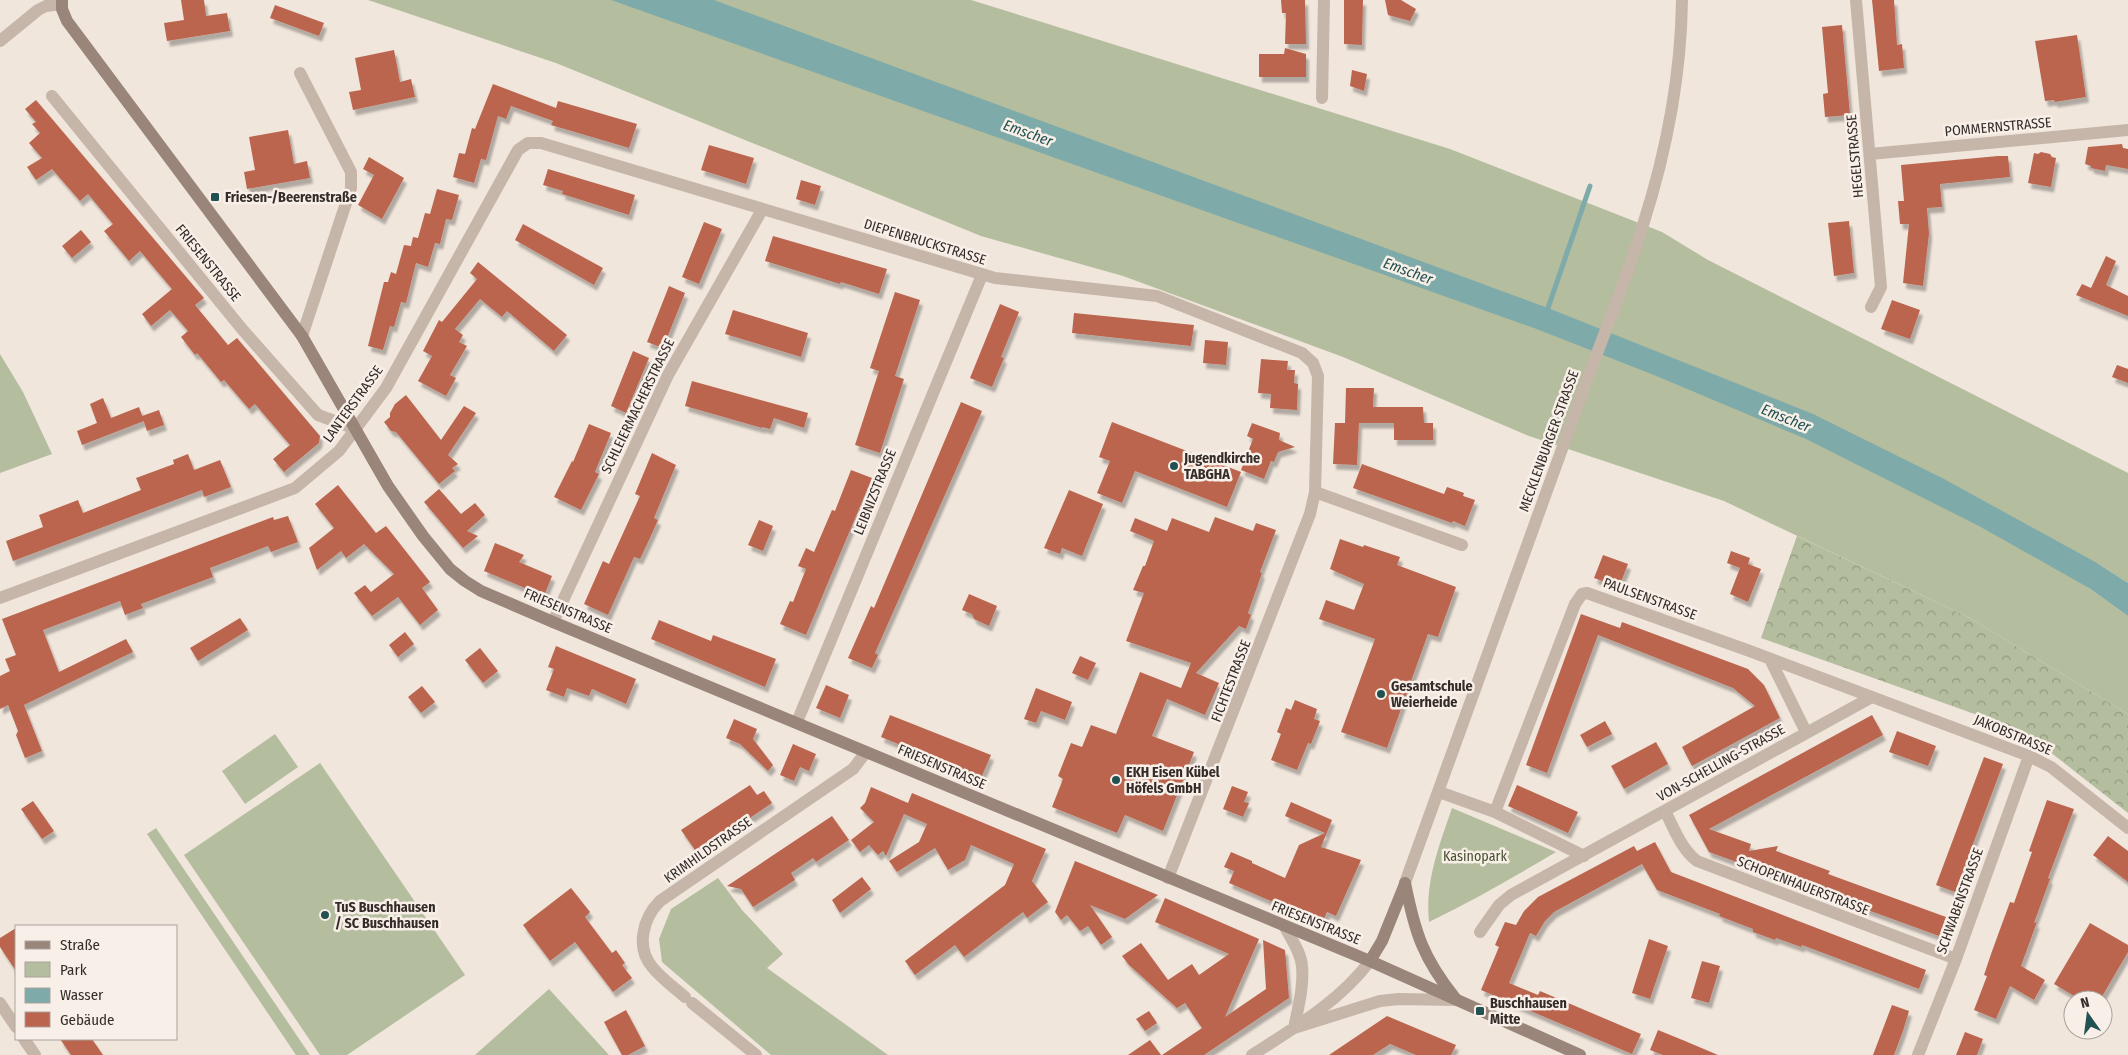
<svg xmlns="http://www.w3.org/2000/svg" width="2128" height="1055" font-family="'Fira Sans Condensed',sans-serif">
<style>
.green{fill:#b4bd9e}
.forest{fill:url(#forest-crowns)}
.water{fill:#7eaaaa}
.lines{fill:none;stroke-linecap:round;stroke-linejoin:round}
.stream{stroke:#7eaaaa;stroke-width:5}
.building{fill:#bb654f;filter:url(#shadow)}
.minor{stroke:#c6b5a9;stroke-width:12}
.tertiary{stroke:#c6b5a9;stroke-width:12}
.secondary{stroke:#9a857b;stroke-width:12}
.poi-dot{fill:#225152;stroke:#f8f0e8;stroke-width:2}
.labels{text-anchor:middle;dominant-baseline:central;stroke-width:5;stroke-linejoin:round;paint-order:stroke}
.street-label{font-size:14px;fill:#342c28;stroke:#f8f0e8}
.poi-label{font-size:14px;font-weight:bold;fill:#342c28;stroke:#f8f0e8;text-anchor:start}
.park-label{font-size:14px;fill:#45502e;stroke:#f8f0e8}
.water-label{font-size:15px;font-style:italic;fill:#225152;stroke:#f8f0e8}
</style>
<defs>
<pattern id="forest-crowns" width="20" height="18" patternUnits="userSpaceOnUse" patternTransform="scale(1.25)"><rect width="20" height="18" fill="#b4bd9e"/><path d="M2 6a3 3 0 1 1 6 0M12 15a3 3 0 1 1 6 0" fill="none" stroke="#939a81"/></pattern>
<filter id="shadow"><feDropShadow dx="3" dy="5.5" stdDeviation="1" flood-color="#0004"/></filter>
</defs>
<rect width="100%" height="100%" fill="#f0e6dc"/>
<path class="green" d="M 368,0 L 971,0 L 1450,149 L 1662,232 L 1708,260 L 2128,473 L 2128,583 L 2097,563 L 2089,588 L 2128,616 L 2128,714 L 1970,618 L 1724,501 L 1529,436 L 1343,357 L 1123,276 L 981,236 L 556,63 Z
M 0,354 L 23,392 L 52,454 L 0,473 Z
M 275,734 L 298,767 L 245,804 L 222,771 Z
M 320,763 L 465,975 L 347,1055 L 320,1055 L 184,855 Z
M 1452,808 L 1556,852 C 1514,877 1472,901 1429,922 C 1425,881 1439,846 1452,808 Z
M 156,828 L 310,1055 L 296,1055 L 147,834 Z
M 718,878 L 742,910 L 783,954 L 767,968 L 888,1055 L 771,1055 L 662,962 L 659,939 L 671,909 Z
M 549,989 L 609,1055 L 475,1055 Z"/>
<path class="forest" d="M 1797,536 L 1970,618 L 2128,714 L 2128,813 L 2045,748 L 2014,728 L 1761,638 Z"/>
<path class="water" d="M 611,0 L 714,0 L 1548,308 L 1813,414 L 1944,479 L 2097,563 L 2128,583 L 2128,616 L 2089,588 L 1979,526 L 1806,439 L 1654,375 L 1534,328 Z"/>
<g class="lines">
<path class="stream" d="M 1548,308 L 1590,186"/>
</g>
<path class="building" d="M 181,0 L 204,0 L 206,16 L 227,13 L 230,31 L 167,41 L 164,23 L 184,20 Z
M 1281,0 L 1305,0 L 1306,44 L 1285,44 L 1286,13 L 1282,13 Z
M 1344,0 L 1363,0 L 1362,45 L 1344,44 Z
M 1385,0 L 1401,0 L 1416,9 L 1410,21 L 1388,15 Z
M 1872,0 L 1894,0 L 1897,45 L 1902,44 L 1904,68 L 1879,71 Z
M 275,5 L 324,23 L 319,36 L 270,18 Z
M 1842,25 L 1850,115 L 1825,117 L 1823,94 L 1828,93 L 1822,27 Z
M 2077,35 L 2086,97 L 2055,102 L 2054,100 L 2045,101 L 2035,41 Z
M 1285,48 L 1306,54 L 1306,77 L 1259,77 L 1259,54 L 1284,54 Z
M 394,50 L 400,82 L 411,79 L 415,97 L 353,110 L 349,92 L 361,90 L 355,58 Z
M 1352,70 L 1367,74 L 1364,91 L 1350,86 Z
M 493,84 L 556,108 L 558,101 L 637,124 L 629,148 L 551,125 L 553,121 L 511,106 L 506,119 L 498,116 L 486,160 L 481,159 L 474,183 L 453,177 L 459,153 L 465,154 L 472,128 L 475,129 Z
M 36,100 L 204,298 L 195,305 L 228,345 L 237,338 L 320,436 L 319,443 L 284,472 L 273,459 L 290,445 L 255,404 L 249,409 L 224,380 L 221,382 L 197,353 L 195,355 L 181,337 L 188,331 L 170,310 L 151,326 L 142,314 L 172,289 L 140,251 L 129,261 L 104,231 L 113,224 L 88,194 L 80,201 L 52,169 L 36,180 L 27,167 L 42,158 L 29,143 L 40,133 L 32,124 L 36,122 L 25,109 Z
M 288,130 L 294,164 L 307,161 L 310,178 L 247,189 L 244,172 L 255,170 L 249,137 Z
M 2122,144 L 2123,148 L 2128,149 L 2128,169 L 2106,165 L 2105,171 L 2091,168 L 2091,166 L 2085,164 L 2088,147 Z
M 709,145 L 754,158 L 746,184 L 701,170 Z
M 2041,152 L 2050,154 L 2052,157 L 2056,158 L 2051,187 L 2028,183 L 2034,153 L 2038,154 Z
M 1998,156 L 2008,156 L 2010,177 L 1940,184 L 1942,207 L 1927,208 L 1929,234 L 1923,286 L 1903,283 L 1909,224 L 1900,224 L 1898,201 L 1904,201 L 1901,165 Z
M 369,157 L 404,178 L 382,219 L 358,205 L 374,175 L 363,169 Z
M 548,169 L 635,195 L 629,215 L 562,194 L 563,191 L 543,185 Z
M 801,180 L 821,186 L 815,205 L 796,199 Z
M 437,189 L 459,195 L 452,220 L 446,219 L 440,244 L 435,243 L 428,267 L 416,263 L 406,303 L 401,302 L 394,327 L 390,326 L 383,350 L 368,346 L 384,282 L 388,282 L 391,272 L 396,274 L 404,245 L 411,246 L 413,237 L 418,238 L 425,213 L 430,214 Z
M 1849,221 L 1854,273 L 1834,276 L 1828,223 Z
M 704,222 L 722,229 L 699,284 L 682,277 Z
M 523,224 L 603,268 L 594,285 L 515,240 Z
M 81,230 L 91,242 L 72,258 L 62,246 Z
M 773,236 L 887,269 L 879,294 L 841,282 L 840,284 L 765,261 Z
M 2106,256 L 2116,261 L 2106,285 L 2128,296 L 2128,316 L 2076,295 L 2082,284 L 2091,288 Z
M 478,262 L 567,335 L 554,351 L 507,311 L 502,317 L 480,299 L 455,329 L 463,335 L 459,342 L 467,346 L 450,375 L 456,378 L 446,396 L 418,381 L 432,356 L 423,351 L 439,320 L 442,322 L 477,279 L 470,273 Z
M 669,286 L 685,293 L 663,348 L 647,342 Z
M 895,292 L 920,300 L 895,376 L 904,379 L 880,453 L 855,445 L 879,371 L 870,368 Z
M 1892,300 L 1920,310 L 1910,339 L 1881,329 Z
M 1000,304 L 1019,312 L 1001,357 L 1004,358 L 992,387 L 970,378 Z
M 733,310 L 808,333 L 801,357 L 725,334 Z
M 1074,313 L 1194,325 L 1191,346 L 1072,333 Z
M 1205,340 L 1228,342 L 1226,365 L 1203,363 Z
M 633,351 L 649,358 L 626,413 L 611,406 Z
M 1261,359 L 1288,361 L 1287,370 L 1295,370 L 1294,383 L 1298,384 L 1297,410 L 1270,408 L 1271,394 L 1258,393 Z
M 2117,365 L 2128,369 L 2128,383 L 2112,377 Z
M 692,381 L 808,413 L 804,428 L 774,418 L 770,429 L 762,427 L 762,428 L 685,406 Z
M 1346,388 L 1374,388 L 1373,407 L 1423,407 L 1424,423 L 1433,423 L 1433,440 L 1394,440 L 1394,423 L 1359,423 L 1357,465 L 1333,464 L 1335,423 L 1345,423 Z
M 406,395 L 441,440 L 464,406 L 476,413 L 448,455 L 458,464 L 452,468 L 455,471 L 439,484 L 396,432 L 391,431 L 384,422 L 390,417 L 390,413 L 395,404 Z
M 103,398 L 111,418 L 139,407 L 144,421 L 82,445 L 77,431 L 97,423 L 90,404 Z
M 961,402 L 982,411 L 875,653 L 878,655 L 872,668 L 848,658 L 871,606 L 874,608 Z
M 159,410 L 164,425 L 147,431 L 142,416 Z
M 1112,422 L 1241,472 L 1227,507 L 1135,471 L 1122,503 L 1097,493 L 1110,461 L 1099,457 Z
M 1252,423 L 1280,433 L 1279,440 L 1295,447 L 1278,452 L 1274,462 L 1271,461 L 1264,479 L 1241,470 L 1253,439 L 1247,436 Z
M 589,424 L 611,433 L 595,472 L 599,474 L 581,510 L 554,497 L 572,461 L 573,462 Z
M 652,453 L 676,465 L 654,518 L 658,520 L 649,540 L 640,559 L 634,557 L 608,615 L 584,604 L 603,561 L 609,564 L 640,496 L 635,494 Z
M 188,454 L 194,470 L 220,460 L 231,487 L 204,497 L 202,490 L 13,561 L 6,541 L 43,527 L 39,515 L 78,500 L 83,513 L 141,490 L 136,478 L 174,464 L 173,460 Z
M 1362,464 L 1444,494 L 1447,487 L 1464,493 L 1463,496 L 1475,500 L 1465,526 L 1453,521 L 1452,523 L 1353,488 Z
M 851,470 L 872,478 L 806,635 L 780,624 L 790,601 L 793,602 L 806,569 L 798,566 L 806,548 L 814,552 L 832,510 L 835,511 Z
M 338,485 L 376,533 L 386,526 L 430,582 L 422,588 L 438,610 L 420,625 L 398,597 L 372,616 L 354,593 L 365,585 L 371,592 L 394,574 L 364,544 L 346,558 L 341,551 L 317,570 L 309,548 L 334,528 L 315,504 Z
M 439,489 L 461,514 L 475,503 L 485,515 L 467,531 L 478,536 L 463,548 L 424,502 Z
M 1069,490 L 1103,504 L 1082,556 L 1062,548 L 1060,554 L 1044,548 Z
M 288,516 L 298,542 L 271,552 L 268,546 L 210,568 L 213,577 L 141,604 L 143,608 L 125,615 L 120,601 L 43,630 L 59,672 L 126,639 L 133,652 L 24,705 L 42,751 L 25,758 L 16,735 L 18,731 L 8,705 L 0,709 L 0,676 L 10,671 L 5,659 L 16,655 L 2,619 L 273,517 L 274,520 Z
M 1215,517 L 1253,531 L 1256,523 L 1276,530 L 1260,572 L 1262,573 L 1248,613 L 1251,615 L 1246,629 L 1239,626 L 1196,673 L 1219,683 L 1205,715 L 1167,699 L 1152,736 L 1194,752 L 1163,831 L 1125,815 L 1117,833 L 1052,807 L 1063,779 L 1058,776 L 1071,743 L 1082,747 L 1091,725 L 1116,734 L 1140,672 L 1181,688 L 1191,663 L 1126,641 L 1144,593 L 1133,590 L 1143,566 L 1145,566 L 1154,541 L 1130,531 L 1135,518 L 1167,531 L 1172,518 L 1209,532 Z
M 759,520 L 773,526 L 763,551 L 748,545 Z
M 1340,539 L 1363,547 L 1364,545 L 1400,557 L 1397,565 L 1456,587 L 1438,637 L 1428,634 L 1387,748 L 1341,732 L 1375,639 L 1319,619 L 1326,600 L 1354,610 L 1364,584 L 1330,569 Z
M 495,543 L 524,555 L 519,562 L 552,576 L 544,596 L 484,571 Z
M 1731,551 L 1750,558 L 1748,564 L 1761,569 L 1748,602 L 1730,594 L 1740,568 L 1727,563 Z
M 1603,555 L 1628,564 L 1619,587 L 1594,578 Z
M 969,594 L 997,606 L 989,626 L 974,619 L 972,614 L 962,610 Z
M 1581,614 L 1620,628 L 1622,622 L 1748,669 L 1764,685 L 1780,718 L 1692,766 L 1682,747 L 1755,706 L 1733,688 L 1598,635 L 1547,773 L 1526,765 Z
M 240,618 L 248,630 L 198,661 L 190,648 Z
M 659,620 L 711,641 L 713,635 L 776,659 L 765,687 L 651,639 Z
M 405,632 L 414,644 L 398,657 L 389,645 Z
M 556,646 L 636,679 L 626,704 L 592,689 L 589,696 L 567,688 L 564,697 L 546,690 L 554,669 L 548,667 Z
M 480,648 L 498,671 L 483,683 L 465,660 Z
M 1080,656 L 1096,663 L 1088,680 L 1072,673 Z
M 826,685 L 849,695 L 840,718 L 816,708 Z
M 422,686 L 435,702 L 421,713 L 408,697 Z
M 1036,688 L 1072,702 L 1065,720 L 1041,711 L 1036,723 L 1024,719 Z
M 1295,700 L 1317,709 L 1314,719 L 1320,721 L 1311,744 L 1308,743 L 1297,770 L 1271,760 L 1281,734 L 1277,732 L 1286,708 L 1291,710 Z
M 890,715 L 991,755 L 981,778 L 881,737 Z
M 1872,715 L 1883,735 L 1709,829 L 1751,844 L 1749,851 L 1778,846 L 1776,851 L 1830,871 L 1828,874 L 1946,917 L 1939,936 L 1709,852 L 1689,815 Z
M 734,719 L 757,729 L 753,739 L 773,765 L 768,771 L 740,744 L 726,738 Z
M 1605,721 L 1612,734 L 1587,747 L 1580,735 Z
M 1897,731 L 1936,746 L 1928,766 L 1889,752 Z
M 1656,742 L 1668,764 L 1624,789 L 1611,766 Z
M 793,744 L 816,754 L 809,771 L 800,767 L 794,781 L 780,775 Z
M 1984,757 L 2003,764 L 1955,892 L 1936,885 Z
M 750,785 L 757,795 L 764,791 L 772,803 L 713,843 L 711,839 L 695,850 L 681,830 Z
M 1517,785 L 1578,812 L 1568,833 L 1508,806 Z
M 1232,786 L 1248,792 L 1244,802 L 1249,803 L 1243,817 L 1223,809 Z
M 871,787 L 908,803 L 912,793 L 1046,849 L 1032,881 L 1048,902 L 1027,918 L 1023,912 L 964,957 L 955,945 L 915,975 L 905,961 L 1005,885 L 1014,864 L 971,845 L 965,860 L 948,870 L 935,848 L 897,872 L 889,861 L 919,842 L 927,824 L 904,814 L 886,856 L 883,851 L 878,855 L 869,845 L 860,852 L 851,840 L 874,822 L 860,808 L 865,803 Z
M 2047,800 L 2074,809 L 2048,878 L 2050,879 L 2034,923 L 2037,922 L 2021,966 L 2045,980 L 2034,1000 L 2010,986 L 1996,1019 L 1974,1010 L 1987,976 L 1984,975 L 1991,954 L 2010,902 L 2014,903 L 2032,852 L 2029,851 Z
M 33,801 L 54,831 L 42,839 L 21,809 Z
M 1291,802 L 1332,820 L 1321,847 L 1361,860 L 1336,916 L 1327,912 L 1322,923 L 1229,883 L 1234,871 L 1224,867 L 1231,852 L 1252,861 L 1252,863 L 1285,878 L 1299,845 L 1325,833 L 1285,816 Z
M 832,816 L 849,840 L 816,862 L 813,858 L 791,873 L 795,880 L 753,907 L 741,889 L 727,886 Z
M 2108,836 L 2128,851 L 2128,882 L 2093,855 Z
M 1655,842 L 1671,872 L 1926,970 L 1919,989 L 1802,945 L 1801,947 L 1776,938 L 1775,940 L 1753,932 L 1753,929 L 1719,916 L 1720,914 L 1657,890 L 1642,864 L 1554,912 L 1545,921 L 1536,936 L 1530,933 L 1509,983 L 1538,995 L 1540,991 L 1641,1034 L 1632,1054 L 1481,990 L 1499,947 L 1495,945 L 1505,922 L 1516,925 L 1524,911 L 1538,897 L 1634,846 L 1637,851 Z
M 1075,861 L 1102,872 L 1158,895 L 1125,919 L 1090,905 L 1112,937 L 1101,945 L 1088,926 L 1080,931 L 1067,915 L 1061,920 L 1055,912 Z
M 862,877 L 871,889 L 840,913 L 832,900 Z
M 571,888 L 590,912 L 585,917 L 612,953 L 616,950 L 625,963 L 622,965 L 632,978 L 613,992 L 575,942 L 550,961 L 523,925 Z
M 1165,898 L 1259,939 L 1225,1017 L 1266,989 L 1263,940 L 1285,950 L 1289,998 L 1204,1055 L 1162,1055 L 1202,1028 L 1185,1003 L 1177,1008 L 1129,965 L 1122,956 L 1141,943 L 1168,980 L 1192,964 L 1199,975 L 1229,954 L 1155,922 Z
M 2090,923 L 2128,945 L 2128,952 L 2100,1000 L 2081,1000 L 2054,984 Z
M 16,928 L 16,971 L 0,947 L 0,938 Z
M 1649,939 L 1668,946 L 1650,999 L 1632,993 Z
M 1702,961 L 1720,966 L 1709,1003 L 1691,998 Z
M 1892,1005 L 1909,1011 L 1903,1031 L 1894,1055 L 1873,1055 Z
M 626,1010 L 645,1046 L 628,1055 L 622,1055 L 604,1022 Z
M 1149,1011 L 1157,1023 L 1145,1031 L 1136,1019 Z
M 1387,1016 L 1456,1045 L 1451,1055 L 1416,1055 L 1390,1044 L 1373,1055 L 1329,1055 Z
M 1658,1030 L 1685,1041 L 1718,1055 L 1663,1055 L 1650,1050 Z
M 1965,1032 L 1983,1039 L 1977,1055 L 1956,1055 Z
M 60,1039 L 92,1039 L 103,1055 L 71,1055 Z
M 1150,1040 L 1161,1055 L 1128,1055 Z"/>
<g class="lines">
<path class="minor" d="M 1856,0 L 1881,287 L 1871,307
M 300,73 L 351,172 L 351,188 L 302,336
M 52,96 L 242,329 L 318,415 L 356,429
M 1322,98 L 1324,0
M 1870,154 L 2128,130
M 1315,492 L 1462,545
M 0,598 L 295,488 L 339,451 L 386,388 L 518,150 L 528,143 L 541,143 L 995,278 L 1157,296 L 1302,353 L 1313,363 L 1318,376 L 1315,492 L 1310,514 L 1168,878
M 553,622 L 668,375 L 762,210
M 1770,659 L 1806,732
M 797,722 L 982,275
M 1439,792 L 1495,812 L 1584,856
M 1665,811 C 1674,828 1681,849 1697,861 L 1956,959
M 1495,812 L 1575,604 L 1582,594 L 1587,593 L 1747,650 L 2029,756 L 2051,767 L 2128,828
M 1480,932 L 1499,905 L 1511,895 L 1872,697
M 685,997 C 675,988 662,979 653,968 C 635,948 643,918 660,901 L 853,769 L 866,752
M 0,1003 L 16,1027
M 692,1003 L 756,1055
M 24,1039 L 35,1055
M 1918,1055 L 1956,959 L 2029,756"/>
<path class="tertiary" d="M 0,41 L 38,10 L 46,6 L 61,4
M 1405,883 C 1463,727 1519,570 1575,413 C 1597,350 1624,288 1643,225 C 1666,153 1681,75 1682,0
M 1285,927 C 1291,939 1301,952 1302,966 C 1304,987 1298,1008 1294,1028
M 1294,1028 L 1380,1001 L 1399,999 L 1457,1000
M 1252,1055 C 1294,1028 1339,1002 1370,961"/>
<path class="secondary" d="M 62,0 L 62,9 L 67,21 L 302,336 L 388,486 L 423,536 L 450,569 L 465,581 L 481,591 L 553,622 L 1370,961 L 1580,1055
M 1405,883 C 1415,933 1423,958 1455,998
M 1370,961 L 1382,941 L 1405,884"/>
</g>
<g class="poi-dot">
<rect x="210" y="192" width="10" height="10" rx="2.5"/>
<circle cx="1174" cy="466" r="5"/>
<circle cx="1381" cy="694" r="5"/>
<circle cx="1116" cy="780" r="5"/>
<circle cx="325" cy="915" r="5"/>
<rect x="1475" y="1006" width="10" height="10" rx="2.5"/>
</g>
<g class="labels">
<g class="street-label">
<text transform="translate(1998 127) rotate(-5)">POMMERNSTRASSE</text>
<text transform="translate(1855 156) rotate(-95)">HEGELSTRASSE</text>
<text transform="translate(925 242) rotate(17)">DIEPENBRUCKSTRASSE</text>
<text transform="translate(208 263) rotate(51)">FRIESENSTRASSE</text>
<text transform="translate(353 404) rotate(-54)">LANTERSTRASSE</text>
<text transform="translate(638 406) rotate(-64)">SCHLEIERMACHERSTRASSE</text>
<text transform="translate(1549 441) rotate(-70)">MECKLENBURGER STRASSE</text>
<text transform="translate(875 492) rotate(-68)">LEIBNIZSTRASSE</text>
<text transform="translate(1650 599) rotate(20)">PAULSENSTRASSE</text>
<text transform="translate(568 611) rotate(23)">FRIESENSTRASSE</text>
<text transform="translate(1231 681) rotate(-69)">FICHTESTRASSE</text>
<text transform="translate(2013 735) rotate(23)">JAKOBSTRASSE</text>
<text transform="translate(1721 763) rotate(-29)">VON-SCHELLING-STRASSE</text>
<text transform="translate(942 767) rotate(23)">FRIESENSTRASSE</text>
<text transform="translate(708 850) rotate(-35)">KRIMHILDSTRASSE</text>
<text transform="translate(1803 886) rotate(21)">SCHOPENHAUERSTRASSE</text>
<text transform="translate(1960 901) rotate(-70)">SCHWABENSTRASSE</text>
<text transform="translate(1316 923) rotate(22)">FRIESENSTRASSE</text>
</g>
<g class="poi-label">
<text x="225" y="197">Friesen-/Beerenstraße</text>
<text x="1184" y="458">Jugendkirche<tspan x="1184" dy="16">TABGHA</tspan></text>
<text x="1391" y="686">Gesamtschule<tspan x="1391" dy="16">Weierheide</tspan></text>
<text x="1126" y="772">EKH Eisen Kübel<tspan x="1126" dy="16">Höfels GmbH</tspan></text>
<text x="335" y="907">TuS Buschhausen<tspan x="335" dy="16">/ SC Buschhausen</tspan></text>
<text x="1490" y="1003">Buschhausen<tspan x="1490" dy="16">Mitte</tspan></text>
</g>
<g class="park-label">
<text x="1475" y="856">Kasinopark</text>
</g>
<g class="water-label">
<text transform="translate(1028 133) rotate(20)">Emscher</text>
<text transform="translate(1408 271) rotate(20)">Emscher</text>
<text transform="translate(1786 418) rotate(22)">Emscher</text>
</g>
</g>
<rect x="15" y="925" width="162" height="115" fill="#f8f0e8" stroke="#aaa29b"/>
<rect x="25" y="941" width="25" height="8" fill="#9a857b" stroke="#aaa29b"/>
<text x="60" y="950" font-size="15" fill="#342c28">Straße</text>
<rect x="25" y="962" width="25" height="15" fill="#b4bd9e" stroke="#aaa29b"/>
<text x="60" y="975" font-size="15" fill="#342c28">Park</text>
<rect x="25" y="988" width="25" height="15" fill="#7eaaaa" stroke="#aaa29b"/>
<text x="60" y="1000" font-size="15" fill="#342c28">Wasser</text>
<rect x="25" y="1012" width="25" height="15" fill="#bb654f" stroke="#aaa29b"/>
<text x="60" y="1025" font-size="15" fill="#342c28">Gebäude</text>
<g transform="translate(2088 1015) rotate(346)"><circle r="24" fill="#f8f0e8" stroke="#aaa29b"/>
<path d="M0-4L9 19L0 12L-9 19Z" fill="#225152"/>
<text y="-8" font-size="14" font-weight="bold" text-anchor="middle" fill="#342c28">N</text>
</g>
</svg>
